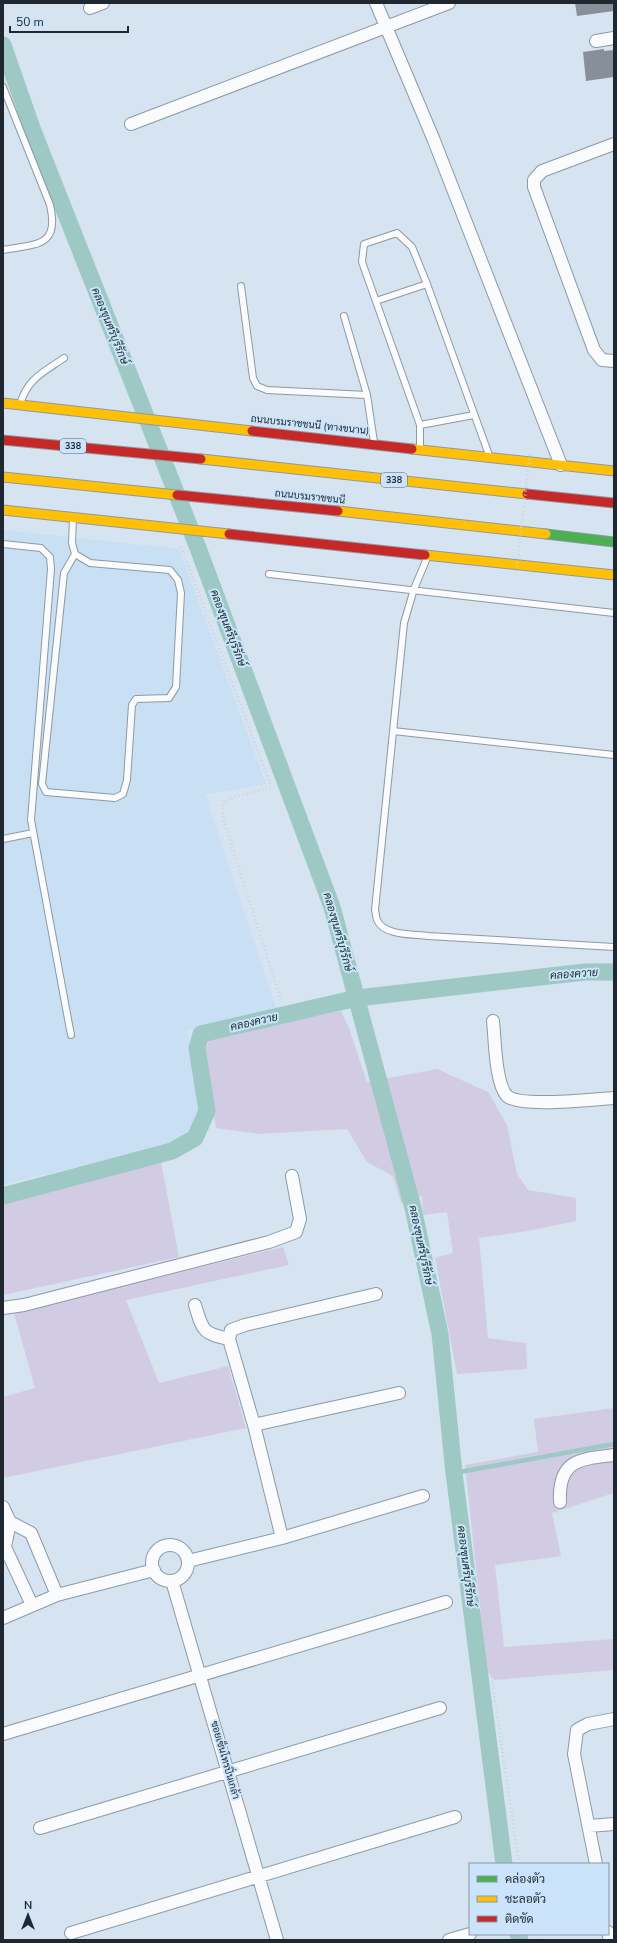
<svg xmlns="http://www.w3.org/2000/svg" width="617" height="1943" font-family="'Nunito Sans',Sarabun,sans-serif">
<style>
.built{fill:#c8dff4}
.green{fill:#d2cbe4}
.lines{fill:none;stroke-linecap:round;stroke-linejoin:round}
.stream{stroke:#9dc8c4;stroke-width:4.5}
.canal{stroke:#9dc8c4;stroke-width:17}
.building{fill:#888f9b}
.lane-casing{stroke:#8e99a2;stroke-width:8}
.street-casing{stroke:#8e99a2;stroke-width:14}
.fast-casing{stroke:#8e99a2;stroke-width:11}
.slow-casing{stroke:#8e99a2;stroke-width:11}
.jam-casing{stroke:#8e99a2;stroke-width:11}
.path{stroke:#ced3d6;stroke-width:2.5;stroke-dasharray:1 3;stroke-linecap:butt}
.lane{stroke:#f9fbfd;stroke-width:6}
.street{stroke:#f9fbfd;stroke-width:12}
.fast{stroke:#4caf50;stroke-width:9}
.slow{stroke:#ffc107;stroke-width:9}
.jam{stroke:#c62828;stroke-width:9}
.path-bridge{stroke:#ced3d6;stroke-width:2.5;stroke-dasharray:1 3;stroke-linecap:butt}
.labels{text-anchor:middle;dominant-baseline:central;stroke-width:4;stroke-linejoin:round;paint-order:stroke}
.shield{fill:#cbe4fb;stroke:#53606e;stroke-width:1}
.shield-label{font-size:9px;font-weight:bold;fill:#1f2831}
.street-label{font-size:10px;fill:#1f2831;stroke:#cbe4fb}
.water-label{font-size:11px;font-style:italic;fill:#132f2a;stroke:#cbe4fb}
</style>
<rect width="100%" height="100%" fill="#d6e3f0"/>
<path class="built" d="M 3,530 L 179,549 L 266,784 L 205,794 L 278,1014 L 187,1031 L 202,1113 L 193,1132 L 177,1144 L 3,1184 Z"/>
<path class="green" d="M 341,1011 L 349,1028 L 367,1082 L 437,1069 L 488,1092 L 507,1125 L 517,1174 L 528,1190 L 576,1198 L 576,1221 L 527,1231 L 479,1238 L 488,1338 L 526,1343 L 527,1369 L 457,1374 L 435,1258 L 453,1253 L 447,1212 L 423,1215 L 422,1196 L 401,1203 L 393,1176 L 367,1162 L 347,1129 L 259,1134 L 216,1128 L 204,1053 L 210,1038 Z
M 161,1162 L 179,1257 L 3,1295 L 3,1202 Z
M 283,1247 L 289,1265 L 126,1300 L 159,1383 L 228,1366 L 246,1428 L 3,1478 L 3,1397 L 35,1388 L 14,1313 Z
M 614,1408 L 614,1493 L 552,1513 L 561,1556 L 495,1565 L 504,1647 L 614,1639 L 614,1670 L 494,1680 L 487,1671 L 465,1465 L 538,1452 L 534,1419 Z"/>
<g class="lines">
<path class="stream" d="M 454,1473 L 614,1444"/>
<path class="canal" d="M 3,45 L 33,131 L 198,548 L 332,907 L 413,1208 L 440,1334 L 454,1473 L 504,1864
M 3,1196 L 172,1151 L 195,1138 L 207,1111 L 197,1048 L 201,1034 L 357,998 L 585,972 L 614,972
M 518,1934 L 520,1940"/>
</g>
<path class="building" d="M 575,3 L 614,3 L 614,11 L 577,16 Z
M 604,49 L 604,51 L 614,50 L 614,77 L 586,81 L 583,52 Z"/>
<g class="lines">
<g class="lane-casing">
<path id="lane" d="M 3,87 L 50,205 C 60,247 36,244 3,250
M 241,286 L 253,378 L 257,386 L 267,390 L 367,395
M 376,301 L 427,284
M 344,316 L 367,395 L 374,442
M 20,404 C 28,378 44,372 64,358
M 420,425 L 474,415
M 420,447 L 420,425 L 362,262 L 364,244 L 397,233 L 412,247 L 427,284 L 489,455
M 73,518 L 72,543 L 75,554 L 90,563 L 170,570 L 178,580 L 181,593 L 176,687 L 169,698 L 136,699 L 132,705 L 127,780 L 123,794 L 115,798 L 46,792 L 42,784 L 64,573 L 75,554
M 3,544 L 41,548 L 50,557 L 51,569 L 31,820 L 71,1035
M 427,558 L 414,589 L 404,623 L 375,910 C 376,913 376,918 377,920 C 384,936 413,934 428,936 L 614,947
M 269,574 L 614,613
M 393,731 L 614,755
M 3,839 L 33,833"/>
</g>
<g class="street-casing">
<path id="street" d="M 376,3 L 433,138 L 561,465
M 90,8 L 103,3
M 596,41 L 614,38
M 131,124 L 449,3
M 614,144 L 542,171 L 534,180 L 534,187 L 594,350 L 602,360 L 614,361
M 493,1021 C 495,1038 495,1083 507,1096 C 520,1108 594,1099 614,1098
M 195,1305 C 203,1331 202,1333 229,1339
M 3,1308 L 24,1305 L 269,1242 L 296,1232 L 300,1219 L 292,1176
M 254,1425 L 399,1393
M 560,1502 C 558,1460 579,1459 614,1455
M 3,1507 L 10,1522
M 282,1538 L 254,1425 L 231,1346 L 229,1339 L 231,1330 L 245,1325 L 376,1294
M152 1563a18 18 0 1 1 36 0a18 18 0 1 1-36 0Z
M 188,1561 L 282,1538 L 423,1496
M 172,1581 L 277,1940
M 32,1605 L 5,1547 L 10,1522 L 31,1533 L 57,1595
M 3,1618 L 57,1595 L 154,1570
M 3,1734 L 446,1602
M 589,1826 L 614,1824
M 40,1828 L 440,1708
M 596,1864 L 574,1754 L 577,1730 L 588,1724 L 614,1719
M 608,1932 L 610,1940
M 71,1933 L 455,1817
M 449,1940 L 470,1934"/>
</g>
<g class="fast-casing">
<path id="fast" d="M 546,534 L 614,542"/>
</g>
<g class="slow-casing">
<path id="slow" d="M 3,403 L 252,431
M 412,449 L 614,471
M 201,459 L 527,494
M 3,477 L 177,495
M 3,510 L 229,534
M 338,511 L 546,534
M 425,555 L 614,575"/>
</g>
<g class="jam-casing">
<path id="jam" d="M 252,431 L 412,449
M 3,440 L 201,459
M 527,494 L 614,503
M 177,495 L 338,511
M 229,534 L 425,555"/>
</g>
<path class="path" d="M 181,547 L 271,786 C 255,794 237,793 223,803 L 223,818 L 281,1000
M 490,1665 L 519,1864
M 537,1934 L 539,1940"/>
<use href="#lane" class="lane"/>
<use href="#street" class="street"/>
<use href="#fast" class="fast"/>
<use href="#slow" class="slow"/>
<use href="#jam" class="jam"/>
<path class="path-bridge" d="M 516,575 L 530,452"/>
</g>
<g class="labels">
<g class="shield">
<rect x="60" y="439" width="26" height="14" rx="3"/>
<rect x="381" y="473" width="26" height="14" rx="3"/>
</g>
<g class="shield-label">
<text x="73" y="446">338</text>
<text x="394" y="480">338</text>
</g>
<g class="street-label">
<text transform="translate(310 425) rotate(6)">ถนนบรมราชชนนี (ทางขนาน)</text>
<text transform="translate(310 497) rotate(6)">ถนนบรมราชชนนี</text>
<text transform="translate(225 1760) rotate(74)">ซอยเซ็นโทรปิ่นเกล้า</text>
</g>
<g class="water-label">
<text transform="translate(110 326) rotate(68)">คลองขุนศรีบุรีรักษ์</text>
<text transform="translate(228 628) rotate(69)">คลองขุนศรีบุรีรักษ์</text>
<text transform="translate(338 932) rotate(74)">คลองขุนศรีบุรีรักษ์</text>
<text transform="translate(574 974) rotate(-4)">คลองควาย</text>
<text transform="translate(254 1022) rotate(-13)">คลองควาย</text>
<text transform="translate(421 1245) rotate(78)">คลองขุนศรีบุรีรักษ์</text>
<text transform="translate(466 1566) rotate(83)">คลองขุนศรีบุรีรักษ์</text>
</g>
</g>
<rect width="617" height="1943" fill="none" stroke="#1f2831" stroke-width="8"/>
<rect x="469" y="1863" width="140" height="72" fill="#cbe4fb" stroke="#8699aa"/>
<rect x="477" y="1876" width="20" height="6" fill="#4caf50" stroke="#8699aa"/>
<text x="505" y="1883" font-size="12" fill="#1f2831">คล่องตัว</text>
<rect x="477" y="1896" width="20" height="6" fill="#ffc107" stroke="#8699aa"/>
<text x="505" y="1903" font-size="12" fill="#1f2831">ชะลอตัว</text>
<rect x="477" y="1916" width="20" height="6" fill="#c62828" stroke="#8699aa"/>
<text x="505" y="1923" font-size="12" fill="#1f2831">ติดขัด</text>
<g transform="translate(28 1915)" stroke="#cbe4fb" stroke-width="3" paint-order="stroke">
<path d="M0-3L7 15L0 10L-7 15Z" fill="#1f2831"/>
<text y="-6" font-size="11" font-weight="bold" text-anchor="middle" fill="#1f2831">N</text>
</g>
<path d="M10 26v6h118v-6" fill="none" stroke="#1f2831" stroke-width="2"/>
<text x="16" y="26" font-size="12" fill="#1f2831" stroke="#cbe4fb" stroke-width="3" paint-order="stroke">50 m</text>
</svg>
